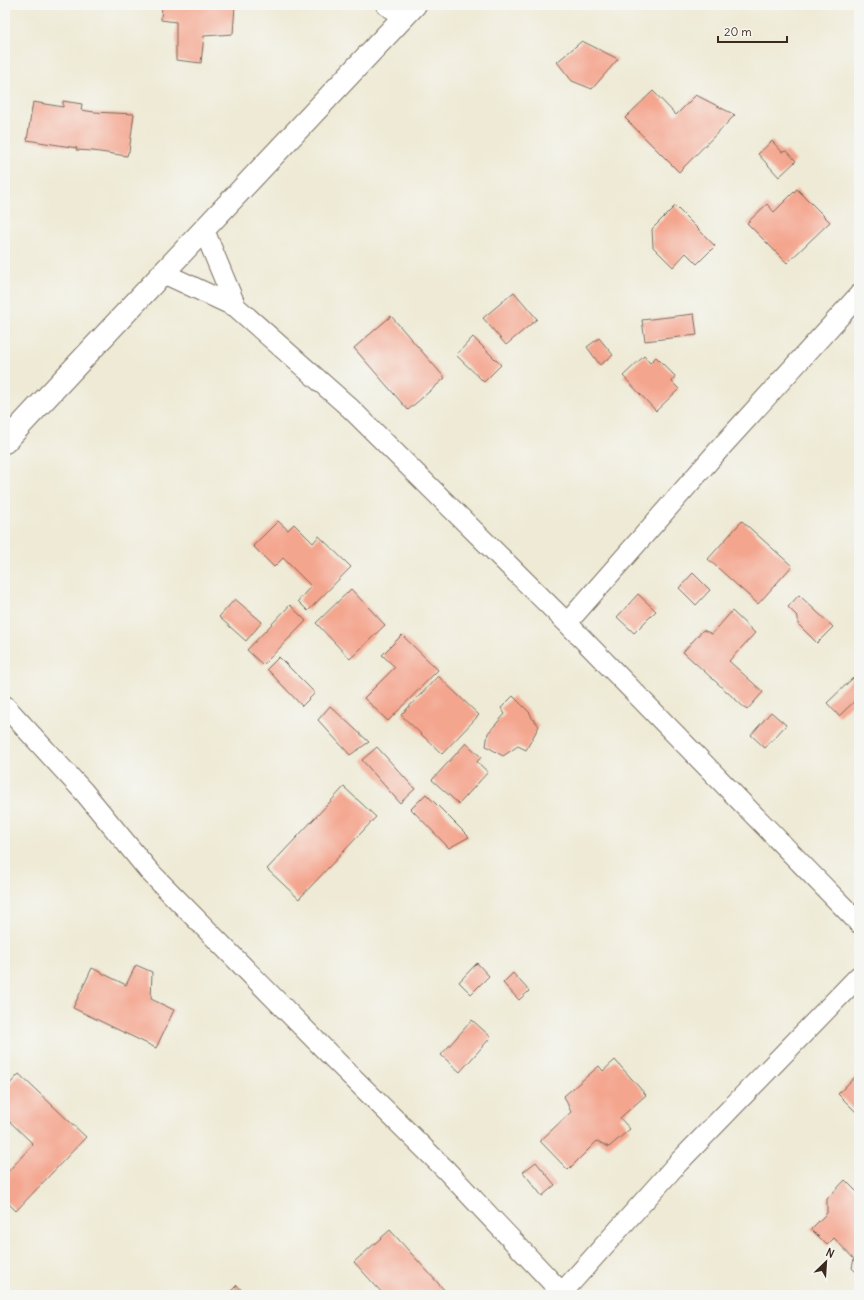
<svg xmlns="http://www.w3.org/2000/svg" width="864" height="1300" font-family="Delius,sans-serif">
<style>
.building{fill:#f4a58e}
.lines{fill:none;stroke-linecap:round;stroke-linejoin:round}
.street-casing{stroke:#7a6d5e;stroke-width:22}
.highway-casing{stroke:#7a6d5e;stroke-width:24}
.street{stroke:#fff;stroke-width:20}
.highway{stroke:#fff;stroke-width:22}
</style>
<rect width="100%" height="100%" fill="#f6f6f2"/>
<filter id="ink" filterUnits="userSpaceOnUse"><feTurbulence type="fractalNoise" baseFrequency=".025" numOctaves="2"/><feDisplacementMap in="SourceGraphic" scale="8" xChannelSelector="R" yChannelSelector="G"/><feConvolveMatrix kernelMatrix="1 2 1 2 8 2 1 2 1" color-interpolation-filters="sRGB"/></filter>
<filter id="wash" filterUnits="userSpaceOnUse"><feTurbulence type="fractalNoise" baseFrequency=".012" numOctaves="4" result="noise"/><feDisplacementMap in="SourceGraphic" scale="16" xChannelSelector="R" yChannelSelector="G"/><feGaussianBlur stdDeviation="0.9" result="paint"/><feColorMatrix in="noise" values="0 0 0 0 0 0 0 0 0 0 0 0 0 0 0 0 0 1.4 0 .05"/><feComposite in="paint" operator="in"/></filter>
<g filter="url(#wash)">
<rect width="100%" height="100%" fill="#eeead5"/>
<g id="blocks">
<path class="building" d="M 162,5 L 235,5 L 233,34 L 204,36 L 201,63 L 176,60 L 176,22 L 161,20 Z
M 582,41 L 618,59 L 592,89 L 572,81 L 557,62 Z
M 653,91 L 676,115 L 696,95 L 735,115 L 679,172 L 625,118 Z
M 63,101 L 82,104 L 81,110 L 94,112 L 134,114 L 129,152 L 128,152 L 127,156 L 93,151 L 76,150 L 77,148 L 27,140 L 33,102 L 63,107 Z
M 772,141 L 782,152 L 787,151 L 796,161 L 779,177 L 758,154 Z
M 797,189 L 830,222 L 787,263 L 747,223 L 767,204 L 774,212 Z
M 675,206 L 715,246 L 697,264 L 686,253 L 673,267 L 653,247 L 652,229 Z
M 514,292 L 537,319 L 506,345 L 483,318 Z
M 694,314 L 697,335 L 645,341 L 642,320 Z
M 391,316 L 445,378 L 408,410 L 354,348 Z
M 473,337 L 501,365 L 484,382 L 456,355 Z
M 599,338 L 613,355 L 600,365 L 587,347 Z
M 644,356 L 650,363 L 656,357 L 675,376 L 672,382 L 679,389 L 656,411 L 623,376 Z
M 278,521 L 288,530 L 294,524 L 313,543 L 319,536 L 351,567 L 308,611 L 298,601 L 311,586 L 283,558 L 274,567 L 253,546 Z
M 742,521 L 792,566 L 758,604 L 708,559 Z
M 693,573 L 710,590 L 696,605 L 679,588 Z
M 351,589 L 385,625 L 350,659 L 316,623 Z
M 638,594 L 656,611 L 634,633 L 617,617 Z
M 799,595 L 833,627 L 817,643 L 798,624 L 798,617 L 788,607 Z
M 235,599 L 262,622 L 246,641 L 219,617 Z
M 290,605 L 306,621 L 263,665 L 247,650 Z
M 732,611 L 755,633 L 729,661 L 763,692 L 747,710 L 683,652 L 703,630 L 712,634 Z
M 402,635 L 438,670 L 388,721 L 364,698 L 395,667 L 382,655 Z
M 279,657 L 315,693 L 302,706 L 267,669 Z
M 438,676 L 479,715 L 442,754 L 401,715 Z
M 853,678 L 859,685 L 859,697 L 839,716 L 827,703 Z
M 513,696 L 530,713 L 532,718 L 539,726 L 526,750 L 518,746 L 503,756 L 486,746 L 488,733 L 505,714 L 501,708 Z
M 330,706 L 369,742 L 350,755 L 318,720 Z
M 771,712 L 786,725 L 765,748 L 751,735 Z
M 466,743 L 481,757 L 477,762 L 488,772 L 459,804 L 432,780 Z
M 377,747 L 415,789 L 400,803 L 362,760 Z
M 344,787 L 376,817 L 299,899 L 267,869 Z
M 426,794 L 469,837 L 449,848 L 411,809 Z
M 477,963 L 489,976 L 471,994 L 459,982 Z
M 136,965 L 152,972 L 151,999 L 174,1010 L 156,1048 L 73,1008 L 92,968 L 126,985 Z
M 513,973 L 529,991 L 519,1000 L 503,983 Z
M 472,1020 L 491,1037 L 460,1072 L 441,1055 Z
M 615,1060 L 646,1095 L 620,1118 L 630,1129 L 609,1147 L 597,1141 L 568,1170 L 540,1141 L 571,1112 L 564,1096 L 599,1066 L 603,1071 Z
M 859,1073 L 859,1115 L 838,1094 Z
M 19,1074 L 86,1137 L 16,1211 L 5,1200 L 5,1175 L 33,1144 L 5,1117 L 5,1089 Z
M 536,1162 L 555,1185 L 542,1196 L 523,1172 Z
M 845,1180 L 856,1191 L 859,1188 L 859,1275 L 852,1268 L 854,1259 L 834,1238 L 827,1245 L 811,1229 L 827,1213 L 827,1199 Z
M 390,1230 L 447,1293 L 445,1295 L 384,1295 L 354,1262 Z
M 237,1285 L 246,1295 L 227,1295 Z"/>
</g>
</g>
<g filter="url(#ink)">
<use href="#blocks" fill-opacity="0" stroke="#7a6d5e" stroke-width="1"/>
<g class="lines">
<g class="street-casing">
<path id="street" d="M 386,5 L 405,16
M 204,230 L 236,307
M 163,273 L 236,307 L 350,408 L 567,623 L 859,923
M 567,623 L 723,445 L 859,295
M 5,706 L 84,792 L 149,871 L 337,1062 L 446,1170 L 562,1293
M 560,1295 L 677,1164 L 859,976"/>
</g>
<g class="highway-casing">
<path id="highway" d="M 5,442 L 163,273 L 415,5"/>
</g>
<use href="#street" class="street"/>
<use href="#highway" class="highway"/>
</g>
</g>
<rect width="864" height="1300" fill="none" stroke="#f6f6f2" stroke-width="20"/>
<g transform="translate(826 1262) rotate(25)" stroke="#f6f6f2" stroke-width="3" paint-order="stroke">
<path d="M0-3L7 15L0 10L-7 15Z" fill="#3b2a1e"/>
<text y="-6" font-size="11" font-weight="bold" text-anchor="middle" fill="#3b2a1e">N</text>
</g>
<path d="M718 36v6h69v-6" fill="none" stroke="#3b2a1e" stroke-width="2"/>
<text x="724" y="36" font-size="12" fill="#3b2a1e" stroke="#f6f6f2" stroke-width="3" paint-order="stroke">20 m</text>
</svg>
